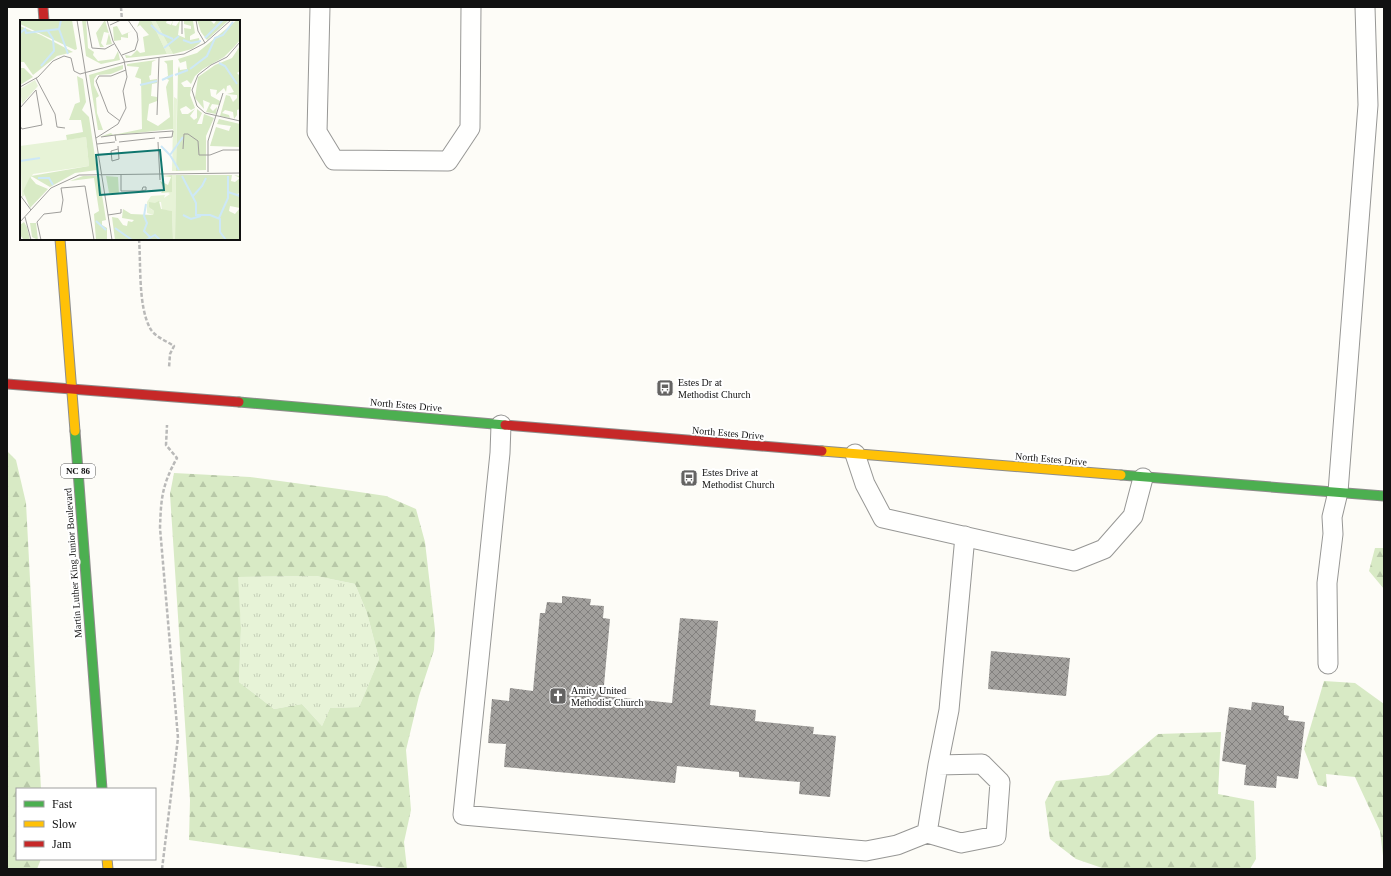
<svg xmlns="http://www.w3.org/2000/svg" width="1391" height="876" font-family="Georgia,serif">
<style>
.grass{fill:url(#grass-tufts)}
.forest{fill:url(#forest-firs);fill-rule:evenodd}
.building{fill:url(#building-cross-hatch)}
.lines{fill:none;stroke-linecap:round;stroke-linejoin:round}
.lane-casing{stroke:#979795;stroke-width:21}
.fast-casing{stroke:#8e8d8b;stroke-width:11}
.slow-casing{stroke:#8e8d8b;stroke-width:11}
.jam-casing{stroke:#8e8d8b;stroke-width:11}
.path{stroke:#b9b9b8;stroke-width:2.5;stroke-dasharray:4 2;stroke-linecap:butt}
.lane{stroke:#fffffe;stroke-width:19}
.fast{stroke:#4caf50;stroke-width:9}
.slow{stroke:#ffc107;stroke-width:9}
.jam{stroke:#c62828;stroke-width:9}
.labels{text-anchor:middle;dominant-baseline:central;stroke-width:4;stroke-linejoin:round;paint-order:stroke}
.shield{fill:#fff;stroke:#585858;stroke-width:1}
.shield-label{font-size:9px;font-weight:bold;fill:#111}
.poi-label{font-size:10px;fill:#111;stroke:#fff;text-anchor:start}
.street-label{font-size:10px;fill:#111;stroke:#fff}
.inset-river{fill:none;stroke:#cde8f7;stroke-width:2}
.inset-road{fill:none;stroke:#9f9e9b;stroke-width:1}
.view{fill:#0f766e;fill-opacity:0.15;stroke:#0f766e;stroke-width:2}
.inset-edge{fill:none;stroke:#111;stroke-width:2}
</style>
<defs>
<pattern id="grass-tufts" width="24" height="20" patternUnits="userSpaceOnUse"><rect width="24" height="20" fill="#e7f3d7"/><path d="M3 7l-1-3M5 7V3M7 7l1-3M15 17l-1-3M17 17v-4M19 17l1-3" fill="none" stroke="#c5cfb8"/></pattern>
<pattern id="forest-firs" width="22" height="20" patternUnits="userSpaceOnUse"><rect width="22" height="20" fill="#d8eac5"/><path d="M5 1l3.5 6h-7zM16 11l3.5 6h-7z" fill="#b8c8a8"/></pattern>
<pattern id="building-cross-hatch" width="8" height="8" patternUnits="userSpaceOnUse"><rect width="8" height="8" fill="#a19f9c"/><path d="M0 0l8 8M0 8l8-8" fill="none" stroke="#82807e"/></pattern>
</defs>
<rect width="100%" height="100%" fill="#fdfcf7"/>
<path class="grass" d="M 316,576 L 355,584 L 367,613 L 379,659 L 359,707 L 330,708 L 322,726 L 302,704 L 274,709 L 239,682 L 241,628 L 237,577 Z"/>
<path class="forest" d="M 7,451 L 16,460 L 26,503 L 41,789 L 17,789 L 17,859 L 41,859 L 37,869 L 7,869 Z
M 174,473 L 250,477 L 339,489 L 386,496 L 416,509 L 425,542 L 435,630 L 434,650 L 419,696 L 406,750 L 411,810 L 404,842 L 407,869 L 394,869 L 189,840 L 190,800 L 170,494 ZM 316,576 L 355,584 L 367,613 L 379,659 L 359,707 L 330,708 L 322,726 L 302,704 L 274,709 L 239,682 L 241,628 L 238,577 Z
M 1375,548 L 1384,548 L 1384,589 L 1369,571 Z
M 1324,681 L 1355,683 L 1384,704 L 1384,864 L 1380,831 L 1355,777 L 1326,774 L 1327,787 L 1318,785 L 1304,749 Z
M 1221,732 L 1218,794 L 1254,801 L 1256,859 L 1250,869 L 1105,869 L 1076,859 L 1050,839 L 1045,802 L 1056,781 L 1109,775 L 1158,734 Z"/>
<path class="building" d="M 562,596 L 591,599 L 590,605 L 604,606 L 603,618 L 610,619 L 603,696 L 672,703 L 680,618 L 718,621 L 710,705 L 756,710 L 755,721 L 814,727 L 813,734 L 836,736 L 830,797 L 799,794 L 800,782 L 739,777 L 739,772 L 677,766 L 675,783 L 504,767 L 506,744 L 488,743 L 492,699 L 509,701 L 510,688 L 533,691 L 540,613 L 545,613 L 547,602 L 562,603 Z
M 991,651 L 1070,658 L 1066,696 L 988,689 Z
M 1252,702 L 1284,706 L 1284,715 L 1289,716 L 1288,720 L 1305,722 L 1298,779 L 1277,776 L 1276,788 L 1244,785 L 1246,765 L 1222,761 L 1229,707 L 1251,710 Z"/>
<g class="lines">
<g class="lane-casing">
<path id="lane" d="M 320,7 L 317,132 L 334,160 L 448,161 L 470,128 L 471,7
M 501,425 L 500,453 L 463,815 L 866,851 L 897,845 L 927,833 L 961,843 L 996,836 L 1000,782 L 982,764 L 938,765 L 927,833
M 855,454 L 865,484 L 883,518 L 1074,561 L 1104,549 L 1133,516 L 1143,478
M 1328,664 L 1327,583 L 1333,534 L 1332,517 L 1338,492 L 1368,105 L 1365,7
M 938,765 L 949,710 L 965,536"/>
</g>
<g class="fast-casing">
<path id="fast" d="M 239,402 L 505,425
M 75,431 L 102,789
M 1121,475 L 1384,496"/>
</g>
<g class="slow-casing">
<path id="slow" d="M 60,239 L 75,431
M 822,451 L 1121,475
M 107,859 L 108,869"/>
</g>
<g class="jam-casing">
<path id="jam" d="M 43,7 L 44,21
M 7,384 L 239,402
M 505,425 L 822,451"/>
</g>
<path class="path" d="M 121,7 L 122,21
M 139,239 C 141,264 138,306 150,328 C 154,336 166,341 174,346 L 170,354 L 169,368
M 162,869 L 178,738 L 160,528 C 161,498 162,485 177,458 L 166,445 L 167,425"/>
<use href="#lane" class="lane"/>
<use href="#fast" class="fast"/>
<use href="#slow" class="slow"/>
<use href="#jam" class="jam"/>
</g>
<defs>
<g id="bus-square" transform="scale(0.9)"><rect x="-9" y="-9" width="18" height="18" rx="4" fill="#646362" stroke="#fff"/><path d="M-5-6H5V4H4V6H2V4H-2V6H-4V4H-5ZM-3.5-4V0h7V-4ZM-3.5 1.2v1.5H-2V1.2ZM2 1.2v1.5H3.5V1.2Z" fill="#fff"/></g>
<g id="church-square" transform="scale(0.9)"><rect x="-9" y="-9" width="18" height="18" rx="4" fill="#646362" stroke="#fff"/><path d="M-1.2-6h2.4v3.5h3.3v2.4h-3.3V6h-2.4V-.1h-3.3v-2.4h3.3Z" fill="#fff"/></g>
</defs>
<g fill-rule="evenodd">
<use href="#bus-square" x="665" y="388"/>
<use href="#bus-square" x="689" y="478"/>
<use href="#church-square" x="558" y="696"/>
</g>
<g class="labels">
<rect class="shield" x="61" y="464" width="34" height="14" rx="3"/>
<g class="shield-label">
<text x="78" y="471">NC 86</text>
</g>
<g class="poi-label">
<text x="678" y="382">Estes Dr at<tspan x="678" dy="12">Methodist Church</tspan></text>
<text x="702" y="472">Estes Drive at<tspan x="702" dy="12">Methodist Church</tspan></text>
<text x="571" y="690">Amity United<tspan x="571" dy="12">Methodist Church</tspan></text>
</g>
<g class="street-label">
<text transform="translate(406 405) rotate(5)">North Estes Drive</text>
<text transform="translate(728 433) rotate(5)">North Estes Drive</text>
<text transform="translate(1051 459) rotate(5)">North Estes Drive</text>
<text transform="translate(73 563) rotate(-94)">Martin Luther King Junior Boulevard</text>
</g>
</g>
<g transform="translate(20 20)">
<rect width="220" height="220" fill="#fdfcf7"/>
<path d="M 131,0 L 135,0 L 153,34 L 147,34 ZM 154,55 L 154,77 L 157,79 L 156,151 L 152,151 ZM 15,60 L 18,66 L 2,84 L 0,69 ZM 66,117 L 69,146 L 13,154 L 3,171 L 5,175 L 2,177 L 0,126 ZM 152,155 L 156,155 L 155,220 L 153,220 L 152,191 L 142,190 L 141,182 L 138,182 L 131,189 L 134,191 L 133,195 L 127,193 L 127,182 L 131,176 L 145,175 L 144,178 L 150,174 L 148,173 L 152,171 Z" fill="#e7f3d7"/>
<path d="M 0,0 L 52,0 L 57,29 L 55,30 L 0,4 ZM 62,0 L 66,0 L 68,28 L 74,32 L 73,35 L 78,41 L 94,39 L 98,31 L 100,40 L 81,44 L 66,36 ZM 85,0 L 92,24 L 86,25 L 89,13 L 84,12 L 81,23 L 84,27 L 80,27 L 76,13 ZM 120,0 L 131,0 L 147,34 L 106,38 L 105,35 L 111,36 L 117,30 L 120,33 L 125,32 L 123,17 L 129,15 L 120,5 L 117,7 ZM 135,0 L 147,0 L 146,3 L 151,5 L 153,0 L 152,5 L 156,6 L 160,0 L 158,15 L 165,18 L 164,8 L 171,9 L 171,6 L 164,4 L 164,1 L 173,1 L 175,13 L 170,16 L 170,20 L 179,18 L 180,23 L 172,29 L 153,34 ZM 177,0 L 190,0 L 194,4 L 196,1 L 209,0 L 187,20 L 181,12 ZM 217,0 L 220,0 L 220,20 L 214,27 L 204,37 L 183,49 L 175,56 L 171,64 L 167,60 L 161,63 L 164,67 L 171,67 L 170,75 L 175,88 L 171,90 L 166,86 L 160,89 L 162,94 L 168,94 L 175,89 L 170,96 L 174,100 L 177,98 L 177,89 L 182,93 L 177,104 L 182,104 L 184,94 L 194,98 L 186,116 L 186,150 L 156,151 L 158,49 L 159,46 L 160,50 L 167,49 L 166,41 L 160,43 L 158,39 L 177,33 ZM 0,6 L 21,15 L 53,32 L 37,36 L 13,55 L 4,42 L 0,42 ZM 97,6 L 102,15 L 112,11 L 108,13 L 108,18 L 101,17 L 101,20 L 94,21 L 93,7 ZM 220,26 L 220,51 L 217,53 L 220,56 L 220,89 L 217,90 L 217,95 L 214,99 L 213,92 L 205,90 L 202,93 L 209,95 L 210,98 L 200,96 L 206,75 L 210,76 L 213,82 L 217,78 L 217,75 L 207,74 L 214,72 L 210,65 L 207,66 L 206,72 L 204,68 L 196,75 L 197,70 L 190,69 L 191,76 L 200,81 L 199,85 L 192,84 L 190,88 L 193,91 L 197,87 L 196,94 L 186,92 L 190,83 L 183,80 L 184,89 L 175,78 L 178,57 L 195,45 L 212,38 ZM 136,40 L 132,42 L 131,55 L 129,56 L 130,60 L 137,59 L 137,63 L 132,64 L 131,76 L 137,77 L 137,81 L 129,84 L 127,100 L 138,106 L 150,97 L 146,67 L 149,60 L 145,58 L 148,56 L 147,44 L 144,41 L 153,40 L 153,109 L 79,117 L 91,113 L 93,115 L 122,109 L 121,59 L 115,57 L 119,47 L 107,46 L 107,44 ZM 103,45 L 103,49 L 91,54 L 77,55 L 74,59 L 74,65 L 79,76 L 76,78 L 77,93 L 83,110 L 78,110 L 69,55 ZM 0,48 L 4,48 L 13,57 L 0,65 ZM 57,56 L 63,59 L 66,82 L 62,90 L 69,97 L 77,150 L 55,153 L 30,167 L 11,156 L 69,146 L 66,117 L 47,120 L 46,115 L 63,112 L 61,100 L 49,100 L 55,84 L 60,82 ZM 199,99 L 220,104 L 220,127 L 190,126 L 196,107 L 209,111 L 210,108 L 211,106 L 197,104 ZM 152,155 L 152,172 L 141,173 L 144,169 L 140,161 L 148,165 L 151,157 L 142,156 ZM 156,155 L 212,155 L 211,161 L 215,162 L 220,158 L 214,155 L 220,156 L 220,173 L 217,174 L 220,178 L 220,188 L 210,186 L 209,191 L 215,194 L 220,188 L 220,220 L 155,220 ZM 63,156 L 79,156 L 86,200 L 82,201 L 82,205 L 87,208 L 87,220 L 76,220 L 74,194 L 79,191 L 74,158 L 50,161 ZM 86,156 L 98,157 L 99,174 L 89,173 ZM 10,157 L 16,164 L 28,169 L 10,188 L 3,171 ZM 139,181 L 141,189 L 152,191 L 153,220 L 95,220 L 92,197 L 98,198 L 103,205 L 107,206 L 108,201 L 112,202 L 114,200 L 102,198 L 103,189 L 111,194 L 133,195 L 134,191 L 129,187 L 129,182 L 135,183 ZM 4,202 L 7,207 L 10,220 L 4,220 L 0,215 L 0,205 ZM 10,203 L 16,203 L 18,220 L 12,217 Z" fill="#d8eac5"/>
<path class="inset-river" d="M 131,5 L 139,13 L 153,19M 39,9 L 48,34M 0,13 L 5,9 L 6,13 L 39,9 L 41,0M 185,18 L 203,0M 163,20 L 171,23 L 181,21M 144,28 L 159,16M 199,43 L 205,46 L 217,64M 21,46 L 34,31 L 33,19 L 28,11M 170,49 L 187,36 L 195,18 L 203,15 L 213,2M 155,55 L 168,50M 142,60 L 153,55M 120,65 L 137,61M 141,126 L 150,135 L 159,150M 150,135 L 163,117M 0,141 L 20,138M 162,156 L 176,183 L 176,195 L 190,195 L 200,199 L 200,212 L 206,220M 18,158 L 29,158 L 33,165M 208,172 L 220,176M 173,176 L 182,166 L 186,158M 126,184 L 124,196 L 127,203 L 124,211 L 130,217M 163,195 L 171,199 L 181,196M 199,198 L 208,178 L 208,156M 76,201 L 86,210M 95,208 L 112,220M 126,220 L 135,215 L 140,220"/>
<path class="inset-road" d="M 57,0 L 92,220M 67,0 L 72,28 L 85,29 L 94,24M 176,0 L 178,11 L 185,23M 90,5 L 101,0M 162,14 L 162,0M 220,22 L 207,37 L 191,45 L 178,55 L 172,70 L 177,86 L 185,93 L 220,101M 102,35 L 115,30 L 118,20 L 117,13 L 108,0M 16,58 L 35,94 L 37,107 L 45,108M 0,67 L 18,57 L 33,41 L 44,36 L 51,38 L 54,51 L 60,54 L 105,42 L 164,34 L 185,23 L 211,0M 0,88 L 16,70M 137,95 L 139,38M 100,101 L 88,92 L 76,61 L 79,56 L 91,56 L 106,50M 0,106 L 2,109 L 22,105 L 16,70M 81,117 L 95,115M 76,118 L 98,104 L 106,88 L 103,71 L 107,57 L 104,40 L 93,21 L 87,0M 96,121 L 95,115 L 153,111 L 152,117 L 139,118M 99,122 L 135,118M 138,122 L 140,160M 77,124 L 95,122M 98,126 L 99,139 L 92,141 L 91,131 L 98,129M 163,129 L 164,114 L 168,114 L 178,121 L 179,135 L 190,135 L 203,130 L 220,130M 188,152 L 188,121 L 203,73M 101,154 L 101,171 L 120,171 L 126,170 L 126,167 L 123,167 L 122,170M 41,168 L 65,166 L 74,220M 0,175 L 11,190M 88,195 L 101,193 L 101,189M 5,197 L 11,220M 0,202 L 31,168 L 59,155 L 220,153M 21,220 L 17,202 L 24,194 L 41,192 L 43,180 L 41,168"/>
<path class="view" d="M 140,130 L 144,170 L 80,175 L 76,135 Z"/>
<rect width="220" height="220" class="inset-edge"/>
</g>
<rect width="1391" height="876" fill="none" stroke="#111111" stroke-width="16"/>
<rect x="16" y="788" width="140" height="72" fill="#ffffff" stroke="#a0a0a0"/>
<rect x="24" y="801" width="20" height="6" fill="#4caf50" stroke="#a0a0a0"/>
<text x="52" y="808" font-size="12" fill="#111111">Fast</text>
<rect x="24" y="821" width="20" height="6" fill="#ffc107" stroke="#a0a0a0"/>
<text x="52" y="828" font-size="12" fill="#111111">Slow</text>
<rect x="24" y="841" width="20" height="6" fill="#c62828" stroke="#a0a0a0"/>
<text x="52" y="848" font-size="12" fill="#111111">Jam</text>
</svg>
